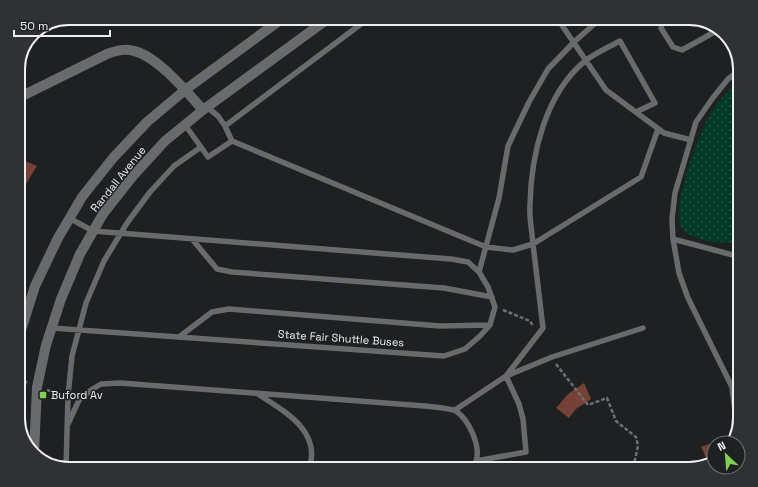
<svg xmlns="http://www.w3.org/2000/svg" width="758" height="487" font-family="'Space Grotesk',sans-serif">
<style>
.grass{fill:url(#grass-dots)}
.building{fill:#764136}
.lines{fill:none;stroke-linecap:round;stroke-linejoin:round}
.path{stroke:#6d6f71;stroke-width:2.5;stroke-dasharray:4 2;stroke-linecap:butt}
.service{stroke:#696a6b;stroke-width:5.5}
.minor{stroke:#696a6b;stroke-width:10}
.poi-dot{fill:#7fd052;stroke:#1e2022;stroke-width:1.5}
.labels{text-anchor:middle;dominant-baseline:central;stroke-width:3;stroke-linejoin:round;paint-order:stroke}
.street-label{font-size:11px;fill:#eeeff1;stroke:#1e2022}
.poi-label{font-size:11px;fill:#eeeff1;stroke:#1e2022;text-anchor:start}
.rim{fill:none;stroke:#eeeff1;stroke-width:2}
</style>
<defs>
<pattern id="grass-dots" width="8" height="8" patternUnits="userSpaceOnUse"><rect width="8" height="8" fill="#013a27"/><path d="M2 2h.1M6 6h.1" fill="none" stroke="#265747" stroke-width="1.8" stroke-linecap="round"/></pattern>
</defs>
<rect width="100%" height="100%" fill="#1e2022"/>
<path class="grass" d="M 740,81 L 740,242 C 724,244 689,242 681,226 C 671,205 701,126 715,107 C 721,98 731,88 740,81 Z"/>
<path class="building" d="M 18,158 L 37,166 L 18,197 Z
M 584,383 L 591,399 L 576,409 L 569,418 L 556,408 L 568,394 Z
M 714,442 L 714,462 L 709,464 L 701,447 Z"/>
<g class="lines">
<path class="path" d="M 503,310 L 530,321 L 533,326
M 556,364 L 588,405 L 607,398 L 616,421 L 636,437 L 638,446 L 634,464 L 636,469
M 18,379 L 28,383
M 47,390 L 60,394"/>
<path class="service" d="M 557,18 L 606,90 L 664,133 L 691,140
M 664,18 L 661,28 L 673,47 L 682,50 L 720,29
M 207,107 L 218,116 L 225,126
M 636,112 L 655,103 L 620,41 C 609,47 595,53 585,61 C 545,94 531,155 530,205 C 529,218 532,231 533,244 L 641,177 L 658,129
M 185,125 L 201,147
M 232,141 L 486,247 L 513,250 L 533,244 L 543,328 L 506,376
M 192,239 L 217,269 L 232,272 L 444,288 L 492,297
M 673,239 L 740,257
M 479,272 L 499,198 L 508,146 L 529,102 L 548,69 L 574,42 L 601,18
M 52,328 L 444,356 L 465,349 L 480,336 L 490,325 L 495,307 L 488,287 L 479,272 L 468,262 L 451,259 L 93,231 L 69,218
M 179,337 L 212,312 L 229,309 L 440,326 L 490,325
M 506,376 L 552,357 L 643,328
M 258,394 C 285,412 322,431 309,469
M 455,410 L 506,376 L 519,404 L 523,419 L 526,452 L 476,461
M 68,424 L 79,400 L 91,390 L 101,384 L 120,383 L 425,406 C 432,407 450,408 456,411 C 469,420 481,446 476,461 C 475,464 472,467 470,469
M 737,428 L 732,387 L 688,298 L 679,273 L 673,239 L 672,219 L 675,193 L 696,122 L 712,99 L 728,79 L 740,70
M 66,468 L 68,396 L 72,356 L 86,303 L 104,261 L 127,223 L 150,192 L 174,166 L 201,147 L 208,157 L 232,141 L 225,126 L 369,18"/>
<path class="minor" d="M 18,98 L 107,54 C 116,51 124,48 134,51 C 157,56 187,92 203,110
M 18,340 L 35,286 L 58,238 L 82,197 L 113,158 L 147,122 L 185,90 L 283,18
M 34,453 L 37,387 L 46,345 L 61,299 L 80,254 L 103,214 L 133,176 L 165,141 L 203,110 L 329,18"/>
</g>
<rect class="poi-dot" x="39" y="391" width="8" height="8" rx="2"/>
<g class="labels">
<g class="street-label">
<text transform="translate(118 179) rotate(-51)">Randall Avenue</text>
<text transform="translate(341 338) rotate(4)">State Fair Shuttle Buses</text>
</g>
<g class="poi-label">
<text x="51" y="395">Buford Av</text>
</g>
</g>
<path d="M0 0H758V487H0ZM69 25H689A44 44 0 0 1 733 69V418A44 44 0 0 1 689 462H69A44 44 0 0 1 25 418V69A44 44 0 0 1 69 25Z" fill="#2f3133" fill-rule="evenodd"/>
<path class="rim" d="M69 25H689A44 44 0 0 1 733 69V418A44 44 0 0 1 689 462H69A44 44 0 0 1 25 418V69A44 44 0 0 1 69 25Z"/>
<g transform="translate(726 455) rotate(334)"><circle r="19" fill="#1e2022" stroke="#717375"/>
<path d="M0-3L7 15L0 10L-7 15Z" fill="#7fd052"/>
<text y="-6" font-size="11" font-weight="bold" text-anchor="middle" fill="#eeeff1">N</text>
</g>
<path d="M14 30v6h96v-6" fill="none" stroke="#eeeff1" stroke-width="2"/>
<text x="20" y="30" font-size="12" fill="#eeeff1" stroke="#1e2022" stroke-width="3" paint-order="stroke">50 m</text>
</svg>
